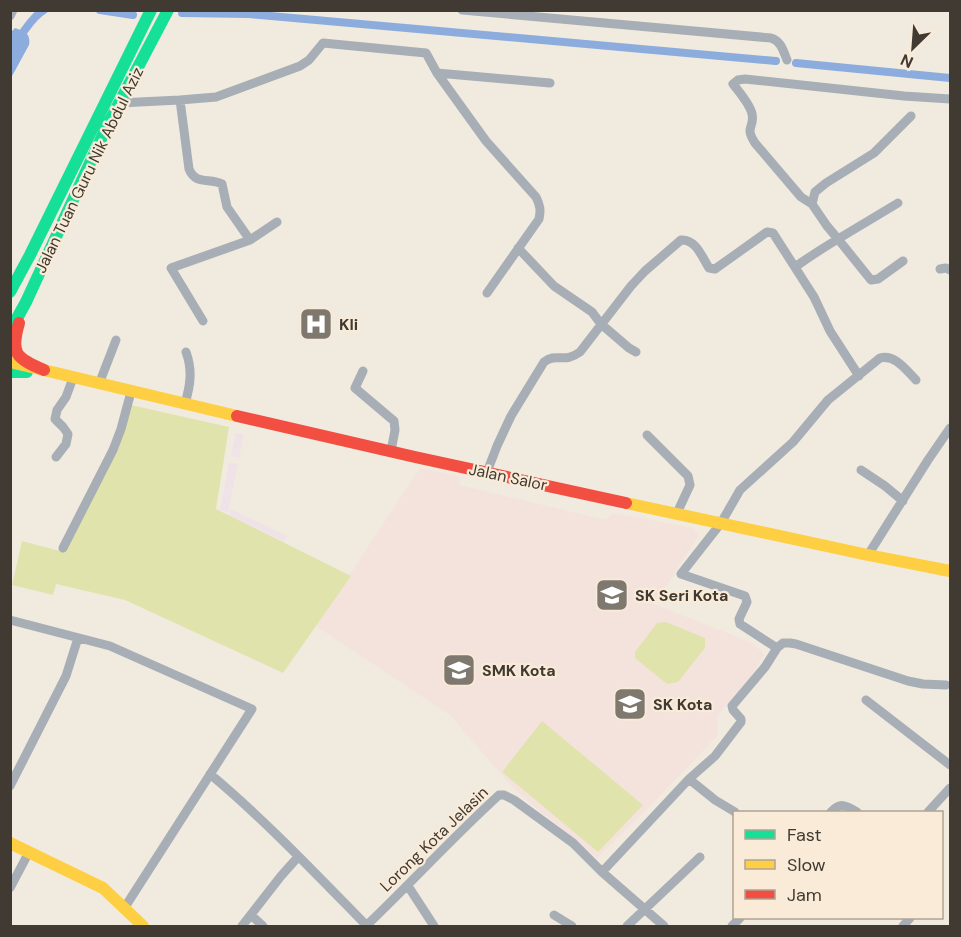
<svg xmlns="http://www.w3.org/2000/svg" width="961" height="937" font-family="'DM Sans',sans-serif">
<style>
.industrial{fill:#efe3e8}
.education{fill:#f4e2dd}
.green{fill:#e0e4ac}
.water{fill:#8cacde}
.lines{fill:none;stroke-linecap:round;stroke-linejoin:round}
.canal{stroke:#8cacde;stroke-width:8}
.street{stroke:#a7aeb6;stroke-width:9}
.fast{stroke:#16e098;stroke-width:12}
.slow{stroke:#ffcf43;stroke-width:12}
.jam{stroke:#f24e42;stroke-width:12}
.labels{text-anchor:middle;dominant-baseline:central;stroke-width:4.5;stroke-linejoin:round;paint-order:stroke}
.street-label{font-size:16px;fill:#403a33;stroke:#f9ebd7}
.poi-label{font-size:16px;font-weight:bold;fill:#403a33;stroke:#f9ebd7;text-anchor:start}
</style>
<rect width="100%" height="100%" fill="#f1eadf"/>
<path class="industrial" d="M 236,433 L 244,434 L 239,458 L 231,456 Z
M 229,463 L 238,464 L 228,512 L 220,510 Z
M 231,509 L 287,536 L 284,542 L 228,515 Z"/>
<path class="education" d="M 420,468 L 460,476 L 459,485 L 606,520 L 613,513 L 693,528 L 699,535 L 654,604 L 752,643 L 764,654 L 753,673 L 717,717 L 718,735 L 651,805 L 597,858 L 515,790 L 450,715 L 316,626 Z"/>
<path class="green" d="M 131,405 L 229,427 L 216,509 L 351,576 L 283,673 L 125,600 L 56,584 L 53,595 L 12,585 L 22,541 L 64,552 Z
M 666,622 L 705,638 L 705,648 L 678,682 L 667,684 L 635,658 L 635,652 L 657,623 Z
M 542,721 L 643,805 L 598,852 L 502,772 Z"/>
<path class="water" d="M 15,28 C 25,31 31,34 29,45 L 11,78 L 11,32 Z"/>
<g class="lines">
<path class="canal" d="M 100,10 L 133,15
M 182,13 L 249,14 L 776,61
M 24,31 C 29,24 35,15 44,10
M 796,63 L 950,78"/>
<path class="street" d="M 462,10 L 771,38 C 781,41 783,50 787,60
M 10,16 L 13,10
M 437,73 L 550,83
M 180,100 L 189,169 C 196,186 210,177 222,184 L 227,207 L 250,240
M 119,103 L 180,100 L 216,97 L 300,66 L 309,60 L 323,43 L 426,53 L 437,73 L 486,141 L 536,197 C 540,205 541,210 539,219 L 487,293
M 898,203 L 838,239 L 871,280 L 878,279 L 903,261
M 812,204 L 815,192 L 826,183 L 874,153 L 911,116
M 518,248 L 554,286 L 592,312 L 601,324 L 629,348 L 636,352
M 795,267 C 809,257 823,248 838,239 L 827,226 L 812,204 L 801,197 L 755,143 C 744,126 755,128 752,114 C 750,104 739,92 733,84 L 738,80 L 745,79 L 904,96 L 950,99
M 940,269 L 946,268 L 950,270
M 203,321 L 171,268 L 250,240 L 277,222
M 363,371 L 355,388 L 394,421 L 395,430 L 391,451
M 99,384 L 116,340
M 185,404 C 190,386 193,371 186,352
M 647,435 L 688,476 L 690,485 L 677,513
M 56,457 L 66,444 L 68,434 L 63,427 L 55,419 L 57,410 L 66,397 L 73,378
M 861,470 L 885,486 L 903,501
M 487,472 L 497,446 L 511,416 L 544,362 C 557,352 564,364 580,352 L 631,286 L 645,271 L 681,240 C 696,239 702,257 709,268 L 715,269 L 767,232 L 773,233 L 814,297 L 830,331 L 859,376
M 63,548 L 113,450 L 121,429 L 131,392
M 868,555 L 928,460 L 950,428
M 10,620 L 110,646 L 252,709 L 125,907
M 777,648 L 740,624 L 739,619 L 747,602 L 745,596 L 681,574 L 721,523 L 740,490 L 793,442 L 828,400 L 880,358 C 895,354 906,370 916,380
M 866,700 L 950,765
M 210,774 C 266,821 316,874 367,926
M 689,779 L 715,800 L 735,812
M 10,786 L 66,676 L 78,638
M 831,812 C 840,802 846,805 857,812
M 928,812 L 950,788
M 602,872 L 689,779 L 715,756 L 741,722 L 741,719 L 733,710 L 732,706 L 765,667 L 777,648 L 783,643 L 790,643 L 796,644 L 908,681 L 923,684 L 946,685
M 408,886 L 434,926
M 10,888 L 29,852
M 251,915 L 263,926
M 554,915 L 572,926
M 242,926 L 281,876 L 298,857
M 366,926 C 411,883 453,837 499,795 L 504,795 L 514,800 L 573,843 L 602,872 L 664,926
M 627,926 L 700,857
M 732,926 L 740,918
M 903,926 L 910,918"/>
<path class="fast" d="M 10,292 L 30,255 L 151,10
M 10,331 L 26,302 L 107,126 L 168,10
M 10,372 L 27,372"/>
<path class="slow" d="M 10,362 L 237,416
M 626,503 L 868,555 L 950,571
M 10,843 L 103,888 L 143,926"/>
<path class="jam" d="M 19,323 C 10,354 16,358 44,370
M 237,416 L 415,457 L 626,503"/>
</g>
<defs>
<g id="hospital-square" transform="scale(1.725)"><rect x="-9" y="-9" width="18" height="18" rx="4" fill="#7e786f" stroke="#f9ebd7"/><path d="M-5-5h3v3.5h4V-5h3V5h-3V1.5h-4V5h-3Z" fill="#fff"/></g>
<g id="school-square" transform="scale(1.725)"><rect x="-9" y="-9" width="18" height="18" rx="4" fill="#7e786f" stroke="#f9ebd7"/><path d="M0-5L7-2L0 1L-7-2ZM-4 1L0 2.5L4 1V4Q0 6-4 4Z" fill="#fff"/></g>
</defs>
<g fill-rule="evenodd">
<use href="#hospital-square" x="316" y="324"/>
<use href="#school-square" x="612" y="595"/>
<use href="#school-square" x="459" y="670"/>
<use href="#school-square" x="630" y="704"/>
</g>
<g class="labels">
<g class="street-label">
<text transform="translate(89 170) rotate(-64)">Jalan Tuan Guru Nik Abdul Aziz</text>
<text transform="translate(508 477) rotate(12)">Jalan Salor</text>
<text transform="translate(434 839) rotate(-44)">Lorong Kota Jelasin</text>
</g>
<g class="poi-label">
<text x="339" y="324">Kli</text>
<text x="635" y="595">SK Seri Kota</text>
<text x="482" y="670">SMK Kota</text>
<text x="653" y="704">SK Kota</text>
</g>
</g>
<rect width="961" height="937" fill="none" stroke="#403a33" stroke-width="24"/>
<rect x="733" y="811" width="210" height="108" fill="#f9ebd7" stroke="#afa495" stroke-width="1.5"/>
<rect x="745" y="830" width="30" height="9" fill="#16e098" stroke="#afa495" stroke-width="1.5"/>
<text x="787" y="841" font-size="18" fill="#403a33">Fast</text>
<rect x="745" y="860" width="30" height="9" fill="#ffcf43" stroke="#afa495" stroke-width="1.5"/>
<text x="787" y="871" font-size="18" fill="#403a33">Slow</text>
<rect x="745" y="890" width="30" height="9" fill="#f24e42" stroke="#afa495" stroke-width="1.5"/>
<text x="787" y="901" font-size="18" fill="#403a33">Jam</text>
<g transform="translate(913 48) rotate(205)" stroke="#f9ebd7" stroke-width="4.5" paint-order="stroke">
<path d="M0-4.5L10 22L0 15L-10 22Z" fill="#403a33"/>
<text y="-9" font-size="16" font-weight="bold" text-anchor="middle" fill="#403a33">N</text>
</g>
</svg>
